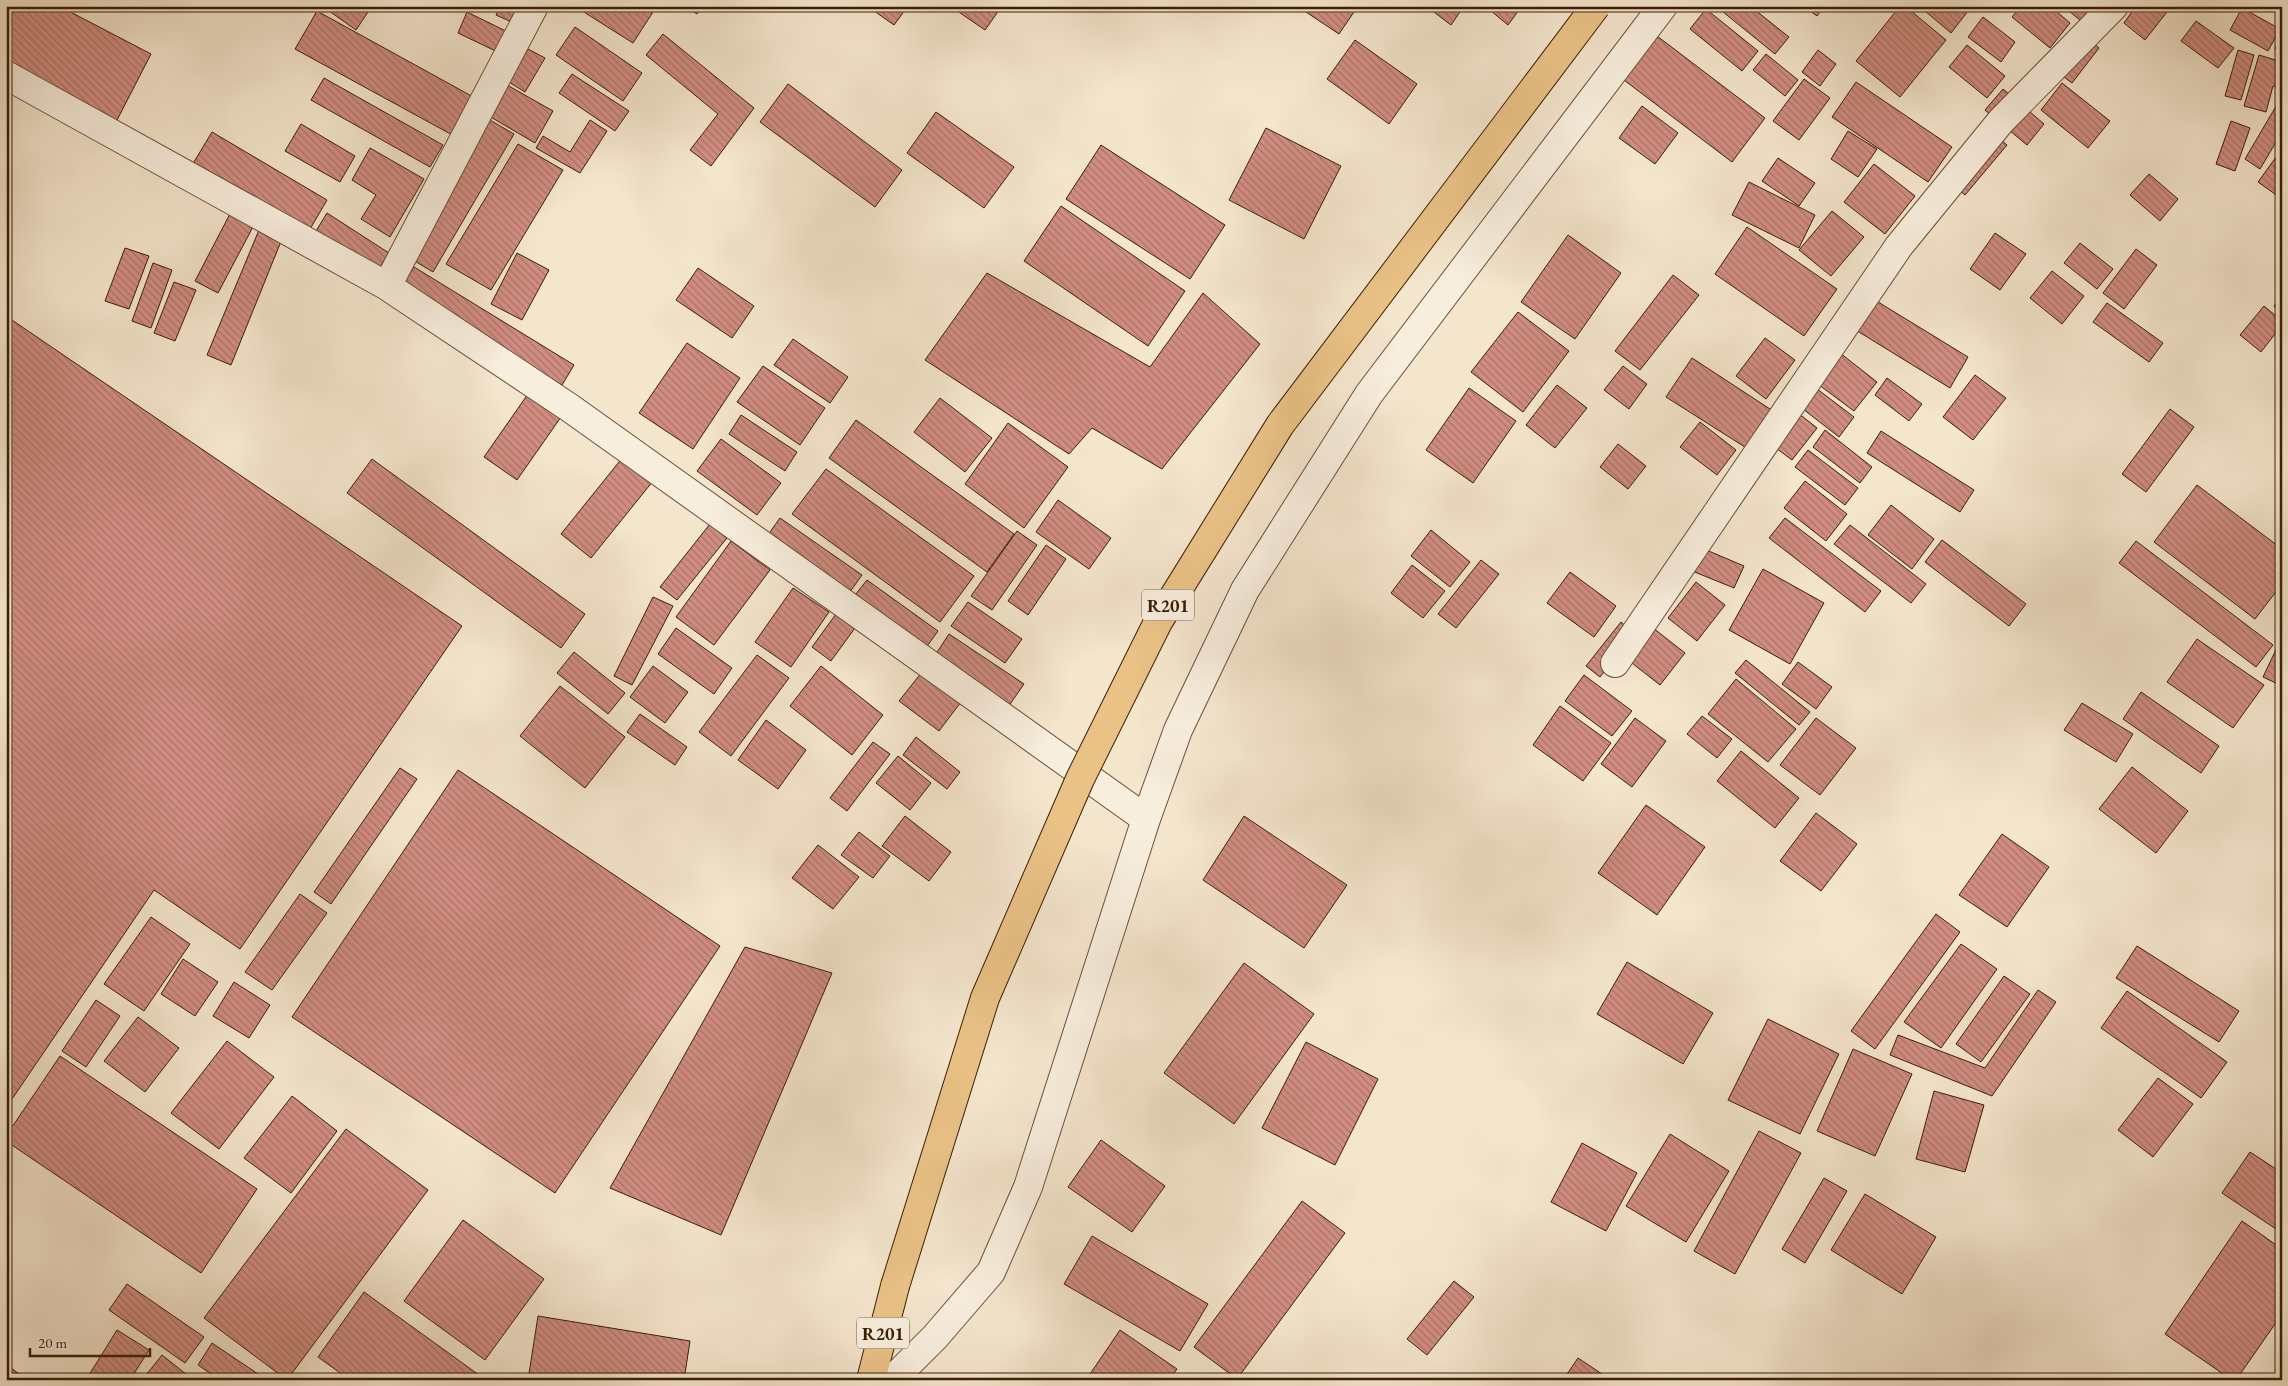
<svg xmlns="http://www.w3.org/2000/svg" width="2288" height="1386" font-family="'EB Garamond',serif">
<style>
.building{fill:url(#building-back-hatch);stroke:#3a1e04}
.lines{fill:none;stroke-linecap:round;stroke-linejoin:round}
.street-casing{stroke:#685036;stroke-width:30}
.primary-casing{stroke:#3a1e04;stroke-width:30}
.street{stroke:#f8eede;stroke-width:28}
.primary{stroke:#eac286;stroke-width:28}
.primary-bridge-casing{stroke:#3a1e04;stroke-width:30;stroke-linecap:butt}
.primary-bridge{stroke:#eac286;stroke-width:28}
.labels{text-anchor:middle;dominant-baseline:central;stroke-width:4.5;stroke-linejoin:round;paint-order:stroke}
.shield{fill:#f8eede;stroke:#735c45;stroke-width:1}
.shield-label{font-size:18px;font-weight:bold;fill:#3a1e04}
</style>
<defs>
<pattern id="building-back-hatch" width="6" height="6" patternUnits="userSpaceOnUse" patternTransform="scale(1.25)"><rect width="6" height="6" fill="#d18d82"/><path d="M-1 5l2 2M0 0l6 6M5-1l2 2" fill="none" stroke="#ab7368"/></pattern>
</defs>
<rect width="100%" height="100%" fill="#f4e5cd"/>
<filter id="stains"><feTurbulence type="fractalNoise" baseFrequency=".004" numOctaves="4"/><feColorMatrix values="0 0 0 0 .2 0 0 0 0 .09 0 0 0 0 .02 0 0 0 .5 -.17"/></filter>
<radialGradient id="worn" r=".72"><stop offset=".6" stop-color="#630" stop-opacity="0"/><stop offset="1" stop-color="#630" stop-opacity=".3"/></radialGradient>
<path class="building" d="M 6,6 L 59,6 L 151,54 L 116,122 L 6,65 Z
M 322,6 L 372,6 L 356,30 Z
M 500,6 L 523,6 L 516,24 L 496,15 Z
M 581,6 L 644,6 L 653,12 L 633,43 L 579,9 Z
M 684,6 L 702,6 L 697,14 Z
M 867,6 L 908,6 L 894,25 Z
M 950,6 L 1002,6 L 985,30 Z
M 1306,6 L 1358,6 L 1339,34 L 1303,10 Z
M 1426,6 L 1464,6 L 1451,25 Z
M 1485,6 L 1522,6 L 1508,25 Z
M 1750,6 L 1789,37 L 1775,54 L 1717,7 Z
M 1803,6 L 1824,6 L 1817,16 Z
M 1900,6 L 1905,6 L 1946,40 L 1900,97 L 1856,61 Z
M 1919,6 L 1972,6 L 1951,33 Z
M 2021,6 L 2050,6 L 2070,23 L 2050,48 L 2012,17 Z
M 2063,6 L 2093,6 L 2081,21 Z
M 2136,6 L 2160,6 L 2167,12 L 2145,40 L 2124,23 Z
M 2242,8 L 2280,29 L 2268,51 L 2230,30 Z
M 1706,9 L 1758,51 L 1742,71 L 1690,29 Z
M 317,11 L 477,99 L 456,137 L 295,49 Z
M 467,12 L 516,36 L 506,56 L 458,33 Z
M 1983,17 L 2015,42 L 2001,62 L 1968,37 Z
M 2196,21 L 2234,48 L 2218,68 L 2181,41 Z
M 575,27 L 642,73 L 623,101 L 556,55 Z
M 2074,28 L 2099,48 L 2072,83 L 2047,64 Z
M 2282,30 L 2282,51 L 2275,49 Z
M 663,34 L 754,108 L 711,166 L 690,150 L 718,114 L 646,55 Z
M 1657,36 L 1765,118 L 1732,162 L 1624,80 Z
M 1355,40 L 1417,84 L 1389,124 L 1327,79 Z
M 1967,45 L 2005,76 L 1987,98 L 1949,67 Z
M 528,49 L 545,58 L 525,92 L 509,82 Z
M 1818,50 L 1836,64 L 1820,86 L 1802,72 Z
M 2238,50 L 2254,55 L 2241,100 L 2225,96 Z
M 1766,54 L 1798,80 L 1785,96 L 1753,70 Z
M 2259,55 L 2282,62 L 2282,89 L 2273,86 L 2266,112 L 2244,106 Z
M 572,74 L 629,111 L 615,131 L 559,93 Z
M 324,78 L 443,145 L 430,167 L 311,100 Z
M 1804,79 L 1830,98 L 1799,140 L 1773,121 Z
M 1856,82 L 1952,147 L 1928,182 L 1832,117 Z
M 2062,83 L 2110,121 L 2088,148 L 2041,110 Z
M 788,84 L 902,170 L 875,207 L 760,122 Z
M 507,85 L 553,111 L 535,143 L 489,116 Z
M 2003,89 L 2044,124 L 2027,145 L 1985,110 Z
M 2282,96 L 2282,132 L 2260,169 L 2245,159 Z
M 1642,106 L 1678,133 L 1655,164 L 1619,138 Z
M 936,112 L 1014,167 L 984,208 L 907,153 Z
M 488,119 L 514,134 L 433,272 L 408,257 Z
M 590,120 L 607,131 L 580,173 L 536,148 L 543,136 L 570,152 Z
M 2231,121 L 2250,128 L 2235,171 L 2216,164 Z
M 301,124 L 355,156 L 340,182 L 285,151 Z
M 1984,125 L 2007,145 L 1965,195 L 1942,176 Z
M 1266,128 L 1341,166 L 1304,239 L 1229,200 Z
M 1848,131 L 1877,149 L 1858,177 L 1831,159 Z
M 212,132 L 327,200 L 306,236 L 191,167 Z
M 518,144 L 563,170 L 491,290 L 446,264 Z
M 1101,145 L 1225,225 L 1190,279 L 1066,199 Z
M 370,148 L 424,179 L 390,237 L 361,219 L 376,195 L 352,180 Z
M 2282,149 L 2282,199 L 2258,182 Z
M 1778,158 L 1815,183 L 1799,206 L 1762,181 Z
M 1874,164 L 1915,196 L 1885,234 L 1844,202 Z
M 2149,174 L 2178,199 L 2160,221 L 2130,195 Z
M 1749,182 L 1815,215 L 1799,248 L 1732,215 Z
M 1061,206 L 1185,291 L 1148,346 L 1024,261 Z
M 232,210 L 255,223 L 218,293 L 195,281 Z
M 1832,211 L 1864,237 L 1831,276 L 1799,250 Z
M 327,213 L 389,253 L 375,275 L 313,236 Z
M 1747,227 L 1837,289 L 1804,336 L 1715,274 Z
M 259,230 L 282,239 L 231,365 L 207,355 Z
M 1995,233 L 2026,254 L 2000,290 L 1970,269 Z
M 1568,235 L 1621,273 L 1575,339 L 1521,302 Z
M 2080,243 L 2113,269 L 2097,289 L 2064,263 Z
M 125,248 L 149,256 L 129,309 L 105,301 Z
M 2136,249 L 2157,265 L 2124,309 L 2103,293 Z
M 517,253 L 549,270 L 522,320 L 491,304 Z
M 153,263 L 172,270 L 151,328 L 132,321 Z
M 414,267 L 574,365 L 562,385 L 402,286 Z
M 698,268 L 754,306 L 732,338 L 676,300 Z
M 2052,271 L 2084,296 L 2062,324 L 2030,298 Z
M 987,273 L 1150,367 L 1203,293 L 1260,344 L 1162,469 L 1092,428 L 1069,454 L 925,360 Z
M 1673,275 L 1699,295 L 1640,370 L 1615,351 Z
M 174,282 L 196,290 L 175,341 L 154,333 Z
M 1865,294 L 1968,357 L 1950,388 L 1846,324 Z
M 2282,296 L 2282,312 L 2274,306 Z
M 2107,303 L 2163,343 L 2149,362 L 2093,322 Z
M 2264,306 L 2282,321 L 2282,325 L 2261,352 L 2240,335 Z
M 1518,312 L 1569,351 L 1523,412 L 1471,372 Z
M 6,316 L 462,626 L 240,949 L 154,890 L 6,1108 Z
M 1765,338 L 1795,360 L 1766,399 L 1736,376 Z
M 793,339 L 848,377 L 830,403 L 774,365 Z
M 1826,342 L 1877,382 L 1854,411 L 1803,373 Z
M 687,343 L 740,378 L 693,449 L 639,413 Z
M 1692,358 L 1773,411 L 1748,449 L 1666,397 Z
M 763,366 L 825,408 L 800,445 L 737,402 Z
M 1623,366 L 1647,384 L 1629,409 L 1604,390 Z
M 1975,375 L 2006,398 L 1973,440 L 1943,417 Z
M 1800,376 L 1854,417 L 1839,437 L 1785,395 Z
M 1887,378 L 1922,404 L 1909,421 L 1875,395 Z
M 1557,385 L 1587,408 L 1555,448 L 1526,425 Z
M 1469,388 L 1516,421 L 1473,483 L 1426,450 Z
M 528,394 L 561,417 L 517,480 L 484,457 Z
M 940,398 L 992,438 L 965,472 L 914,432 Z
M 1793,409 L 1817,428 L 1792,460 L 1768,442 Z
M 2170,409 L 2194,427 L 2146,492 L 2122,474 Z
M 741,415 L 797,452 L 785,471 L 729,434 Z
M 856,420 L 1014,534 L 987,572 L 829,458 Z
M 1700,422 L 1736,450 L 1717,475 L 1680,447 Z
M 1008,423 L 1068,467 L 1024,528 L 965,484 Z
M 1825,430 L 1872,467 L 1860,483 L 1813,447 Z
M 1881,431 L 1974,490 L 1960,512 L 1867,453 Z
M 721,439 L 781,483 L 757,515 L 697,471 Z
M 1618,444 L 1646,466 L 1628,489 L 1600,467 Z
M 1808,450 L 1858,488 L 1845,505 L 1795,467 Z
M 623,457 L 653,481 L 591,558 L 561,534 Z
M 372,459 L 585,614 L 561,648 L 347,493 Z
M 826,469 L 974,576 L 940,622 L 792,514 Z
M 1805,481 L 1847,514 L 1826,541 L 1784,508 Z
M 2197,485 L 2282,549 L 2282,584 L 2255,619 L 2154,542 Z
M 1058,500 L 1111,538 L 1089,569 L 1036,532 Z
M 1891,505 L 1934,539 L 1912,569 L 1868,535 Z
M 780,518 L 862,575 L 844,600 L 762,543 Z
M 1785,518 L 1881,591 L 1865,612 L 1769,538 Z
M 710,524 L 727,538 L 677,600 L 660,587 Z
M 1850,525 L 1926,584 L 1911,603 L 1834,544 Z
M 1431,530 L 1470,562 L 1450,587 L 1411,556 Z
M 1017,531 L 1037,545 L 992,610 L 971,596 Z
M 1942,540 L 2026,604 L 2009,626 L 1925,562 Z
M 731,541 L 770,570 L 714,645 L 676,617 Z
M 1685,541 L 1744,566 L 1734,588 L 1675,564 Z
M 2136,541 L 2273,645 L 2256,667 L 2119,563 Z
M 1046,545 L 1066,559 L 1028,615 L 1008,601 Z
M 1481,560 L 1499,574 L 1456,628 L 1438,614 Z
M 1412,565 L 1445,591 L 1423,618 L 1391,593 Z
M 1763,569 L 1824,603 L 1790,664 L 1729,630 Z
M 1570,572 L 1616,606 L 1594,637 L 1547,603 Z
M 867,580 L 938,631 L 920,656 L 848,604 Z
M 1696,582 L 1725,605 L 1697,641 L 1668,618 Z
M 793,588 L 829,612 L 791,667 L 755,642 Z
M 653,597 L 673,606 L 632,685 L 614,676 Z
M 968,602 L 1022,639 L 1005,663 L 951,626 Z
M 836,614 L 855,628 L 831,661 L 812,647 Z
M 1621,622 L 1635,634 L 1600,677 L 1586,666 Z
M 1648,624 L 1685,653 L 1660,685 L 1623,656 Z
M 676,628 L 732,668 L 714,694 L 658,654 Z
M 949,634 L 1024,684 L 1006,710 L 932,660 Z
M 2282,637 L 2282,686 L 2263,677 Z
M 2197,639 L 2264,685 L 2233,728 L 2167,682 Z
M 574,652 L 625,693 L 608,714 L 557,673 Z
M 757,655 L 789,678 L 731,756 L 699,732 Z
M 1746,660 L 1810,712 L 1799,725 L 1735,673 Z
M 1798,662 L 1832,687 L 1816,709 L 1782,684 Z
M 653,666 L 688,692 L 665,723 L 630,697 Z
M 821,666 L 883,715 L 852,755 L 790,706 Z
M 922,672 L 961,702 L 939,731 L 899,701 Z
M 1584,675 L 1632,711 L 1612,736 L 1565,701 Z
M 1736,679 L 1796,729 L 1768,762 L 1708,714 Z
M 560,686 L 625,737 L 585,788 L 520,736 Z
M 2141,692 L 2219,746 L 2201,773 L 2123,719 Z
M 2082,703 L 2133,734 L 2116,762 L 2064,730 Z
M 1560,706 L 1611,743 L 1583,781 L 1533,745 Z
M 640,714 L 687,747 L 675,765 L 627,732 Z
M 1702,716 L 1732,739 L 1717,758 L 1687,734 Z
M 1635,718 L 1666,741 L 1632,787 L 1601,764 Z
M 1816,718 L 1856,748 L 1820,795 L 1780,765 Z
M 766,720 L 806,750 L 778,789 L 738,760 Z
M 916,737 L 960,772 L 947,789 L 903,755 Z
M 873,742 L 890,754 L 847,811 L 830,798 Z
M 1741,751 L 1799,798 L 1775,828 L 1717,781 Z
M 898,756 L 931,783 L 910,810 L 876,783 Z
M 2132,767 L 2188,811 L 2156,853 L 2099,809 Z
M 400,768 L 417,779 L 331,904 L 314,892 Z
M 458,770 L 720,946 L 555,1193 L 292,1017 Z
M 1646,805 L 1705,847 L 1657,915 L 1598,873 Z
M 1816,813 L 1857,844 L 1821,891 L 1780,861 Z
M 905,816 L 951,852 L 929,881 L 882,846 Z
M 1244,816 L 1347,885 L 1304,948 L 1203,880 Z
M 859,832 L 890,856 L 873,878 L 841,855 Z
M 2002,834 L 2049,867 L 2007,927 L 1959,895 Z
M 818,845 L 859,877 L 833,909 L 792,878 Z
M 300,894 L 327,913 L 272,990 L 245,972 Z
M 1936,914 L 1960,932 L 1875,1049 L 1851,1031 Z
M 151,917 L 190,944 L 144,1011 L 104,984 Z
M 1961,944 L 1997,969 L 1941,1048 L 1904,1022 Z
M 2137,946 L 2239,1011 L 2219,1042 L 2116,978 Z
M 745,947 L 832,973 L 721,1235 L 610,1188 Z
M 183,959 L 218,982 L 195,1016 L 161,994 Z
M 1627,962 L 1713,1013 L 1683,1064 L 1597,1014 Z
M 1244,963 L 1314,1014 L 1234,1124 L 1164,1073 Z
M 2004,976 L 2030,994 L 1981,1062 L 1956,1044 Z
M 234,982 L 270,1005 L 249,1038 L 213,1016 Z
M 2038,990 L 2056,1002 L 1992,1096 L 1890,1055 L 1898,1035 L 1985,1068 Z
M 2127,991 L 2227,1062 L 2201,1098 L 2101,1028 Z
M 96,1000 L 120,1016 L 86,1067 L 62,1051 Z
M 138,1017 L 179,1048 L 145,1092 L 104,1061 Z
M 1768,1019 L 1839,1054 L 1800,1134 L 1728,1100 Z
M 227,1041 L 274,1077 L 219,1149 L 171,1113 Z
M 1306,1042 L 1378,1079 L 1335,1165 L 1262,1128 Z
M 1853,1049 L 1912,1074 L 1875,1156 L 1817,1131 Z
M 60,1056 L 257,1189 L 201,1273 L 6,1141 L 6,1136 Z
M 2158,1078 L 2193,1104 L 2153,1157 L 2118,1130 Z
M 1934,1091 L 1984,1105 L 1965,1172 L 1916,1159 Z
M 292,1096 L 337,1131 L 291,1193 L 244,1158 Z
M 346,1129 L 428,1190 L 287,1380 L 204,1318 Z
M 1759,1131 L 1801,1153 L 1735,1274 L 1694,1251 Z
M 1670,1134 L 1729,1171 L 1686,1242 L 1626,1206 Z
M 1101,1140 L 1165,1186 L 1132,1232 L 1068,1187 Z
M 1582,1143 L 1637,1173 L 1606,1231 L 1551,1202 Z
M 2250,1152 L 2282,1173 L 2282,1233 L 2222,1193 Z
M 1824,1178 L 1847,1191 L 1805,1263 L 1782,1249 Z
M 1865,1194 L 1936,1237 L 1902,1294 L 1831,1250 Z
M 1302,1201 L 1345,1233 L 1237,1379 L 1194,1347 Z
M 463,1220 L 544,1279 L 485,1360 L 404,1301 Z
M 2242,1221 L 2282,1249 L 2282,1314 L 2236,1380 L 2232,1380 L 2165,1334 Z
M 1092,1236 L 1208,1304 L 1180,1351 L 1064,1284 Z
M 1454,1281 L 1474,1297 L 1427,1355 L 1407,1339 Z
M 127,1284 L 204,1337 L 185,1363 L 109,1310 Z
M 364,1292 L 479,1375 L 475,1380 L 350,1380 L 318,1357 Z
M 538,1316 L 690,1341 L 684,1380 L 528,1380 Z
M 117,1330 L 149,1350 L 130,1380 L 97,1380 L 89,1375 Z
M 1120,1330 L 1177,1369 L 1169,1380 L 1086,1380 Z
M 212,1343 L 267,1380 L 220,1380 L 198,1365 Z
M 162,1355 L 191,1378 L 189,1380 L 142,1380 Z
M 1578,1358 L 1611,1380 L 1563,1380 Z
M 6,1364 L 27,1380 L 6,1380 Z"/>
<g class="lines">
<g class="street-casing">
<path id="street" d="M 6,75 L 387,286 L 570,408 L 1146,819
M 387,286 L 534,6
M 1615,663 L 1899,246 L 2001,121 L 2114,6
M 892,1380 L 935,1337 L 991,1272 L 1028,1187 L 1146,819 L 1178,730 L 1245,590 L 1369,394 L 1663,6"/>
</g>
<g class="primary-casing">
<path id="primary" d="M 871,1380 L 895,1286"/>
</g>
<use href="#street" class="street"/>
<use href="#primary" class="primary"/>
<g class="primary-bridge-casing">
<path id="primary-bridge" d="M 895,1286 L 985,998 L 1080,779 L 1158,622 L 1280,425 L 1596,6"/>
</g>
<use href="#primary-bridge" class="primary-bridge"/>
</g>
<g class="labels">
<g class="shield">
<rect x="1142" y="589.5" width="52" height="31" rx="4"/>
<rect x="857" y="1317.5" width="52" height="31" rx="4"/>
</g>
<g class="shield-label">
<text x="1168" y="605">R201</text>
<text x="883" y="1333">R201</text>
</g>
</g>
<rect width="2288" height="1386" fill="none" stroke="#f4e5cd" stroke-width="25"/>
<rect x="8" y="8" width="2273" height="1371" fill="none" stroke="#3a1e04" stroke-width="2.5"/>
<rect x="12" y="12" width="2263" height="1361" fill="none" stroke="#3a1e04"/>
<path d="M30 1348v8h120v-8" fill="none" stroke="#3a1e04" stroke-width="2.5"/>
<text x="38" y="1348" font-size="15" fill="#3a1e04" stroke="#f8eede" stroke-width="4" paint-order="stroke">20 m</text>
<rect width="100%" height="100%" filter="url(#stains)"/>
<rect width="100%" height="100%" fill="url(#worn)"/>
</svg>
